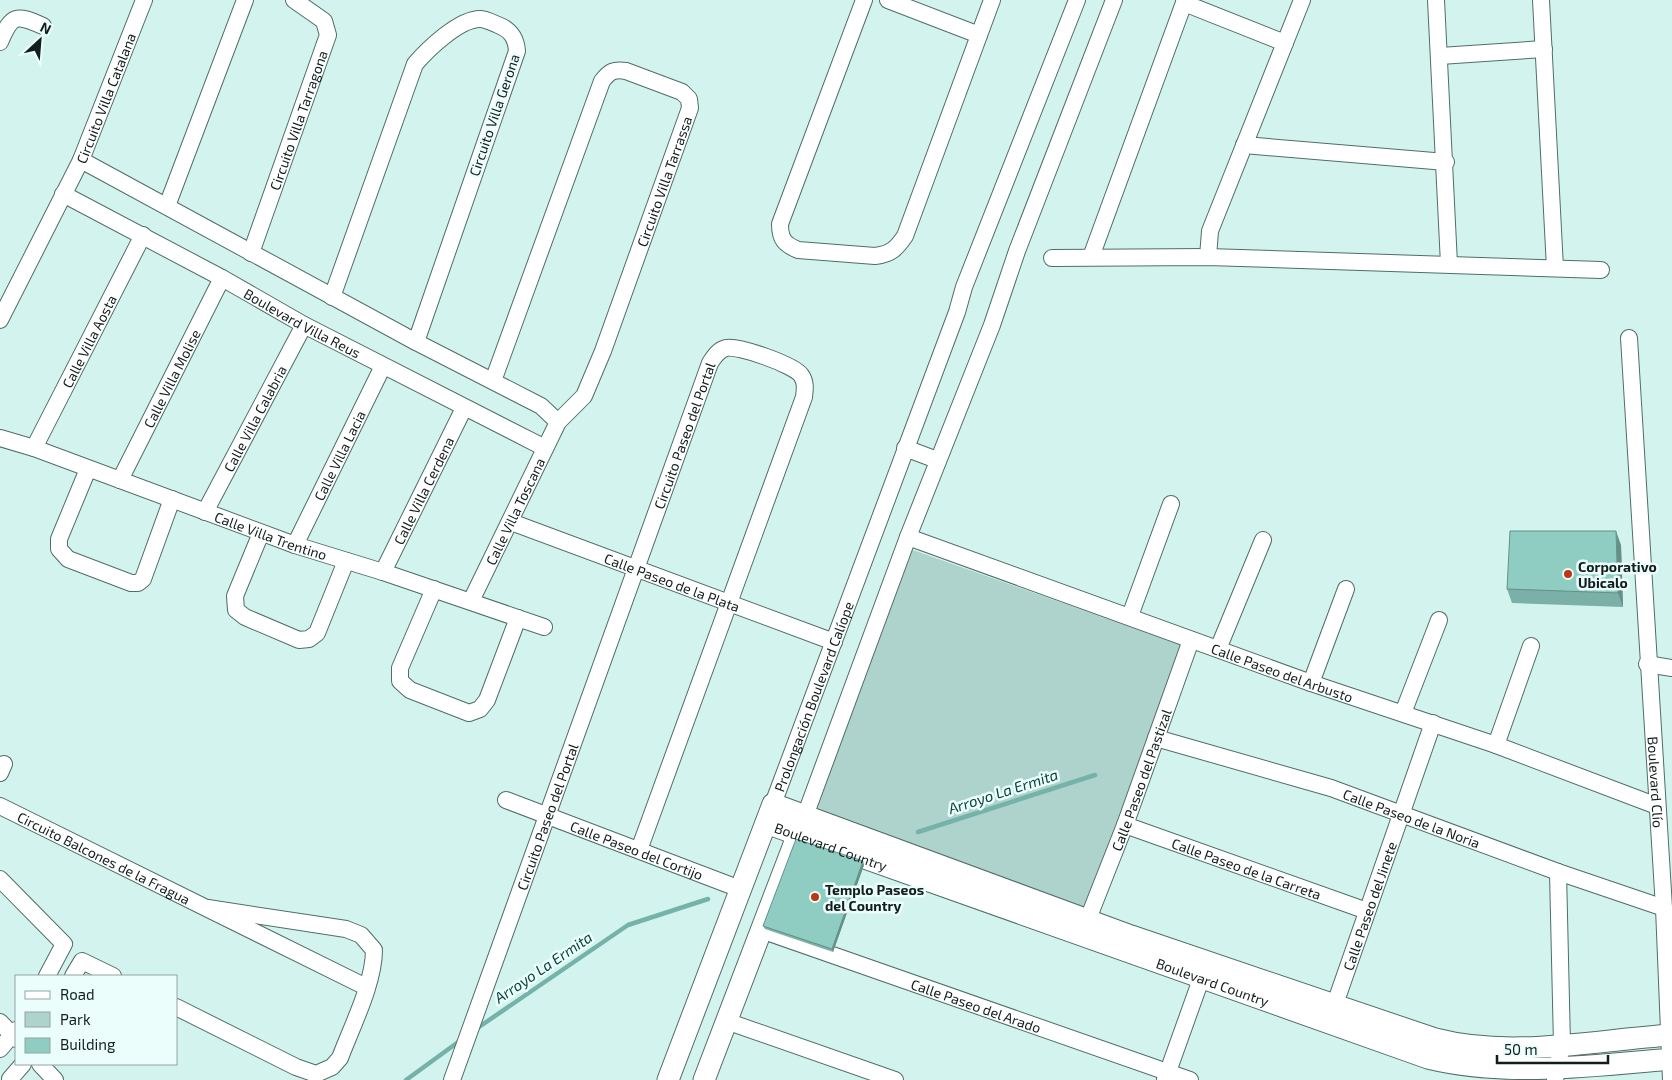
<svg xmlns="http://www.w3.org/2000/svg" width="1672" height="1080" font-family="'Exo 2',sans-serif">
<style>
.green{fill:#aed3cd}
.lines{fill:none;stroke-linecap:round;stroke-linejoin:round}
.stream{stroke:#75b2a9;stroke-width:4.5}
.minor-casing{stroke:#506d68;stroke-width:18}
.tertiary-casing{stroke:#506d68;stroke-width:23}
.minor{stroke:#fff;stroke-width:16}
.tertiary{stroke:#fff;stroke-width:21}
.wall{fill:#7bb0a8}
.shaded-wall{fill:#649088}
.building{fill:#8fcdc3;stroke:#649088}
.poi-dot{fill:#c03515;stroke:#ebfefb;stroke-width:2}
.labels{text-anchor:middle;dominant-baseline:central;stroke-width:5;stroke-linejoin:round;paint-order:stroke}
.street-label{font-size:14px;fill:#121e1c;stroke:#ebfefb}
.poi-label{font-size:14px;font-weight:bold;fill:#121e1c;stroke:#ebfefb;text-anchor:start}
.water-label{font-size:15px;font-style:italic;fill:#09423c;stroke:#ebfefb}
</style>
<rect width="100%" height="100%" fill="#d3f4ee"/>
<path class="green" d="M 910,549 L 1181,645 L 1084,913 L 812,813 Z"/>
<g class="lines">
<path class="stream" d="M 918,832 L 1095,775
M 476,1029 L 628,925 L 708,899
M 406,1080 L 461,1040"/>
<g class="minor-casing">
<g id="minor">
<path d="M 864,0 L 780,224 C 780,239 784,244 798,250 L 875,256 C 891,254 896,249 905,236 L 992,0"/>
<path d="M 888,0 L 979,35"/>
<path d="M 1436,0 L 1449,264"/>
<path d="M 1541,0 L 1555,268"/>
<path d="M 1184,3 L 1285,43"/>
<path d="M 0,42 C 12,14 16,14 43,26"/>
<path d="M 1440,56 L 1544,49"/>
<path d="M 1244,145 L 1446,162"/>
<path d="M 81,160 L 416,342 L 541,406 L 558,422"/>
<path id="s1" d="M 63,194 L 222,278 L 304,325 L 545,448"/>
<path d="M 167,206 L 245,0"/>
<path id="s2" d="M 251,253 L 328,35 L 324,21 L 294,0"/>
<path d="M 1091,257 L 1185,0"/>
<path d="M 1208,257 L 1210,231 L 1302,0"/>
<path d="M 1052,258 L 1208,257 L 1601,270"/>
<path d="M 332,297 L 415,64 C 428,49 459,19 480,19 C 486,19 493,23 498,25 C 511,30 516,38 517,51 L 416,342"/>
<path id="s3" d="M 0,320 L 81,160 L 144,0"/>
<path id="s4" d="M 1629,338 L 1664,908 L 1671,1080"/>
<path id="s5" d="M 0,438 L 34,448 L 295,545 L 383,572 L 544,627"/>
<path id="s6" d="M 34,448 L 143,235"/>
<path d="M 905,448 L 937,460"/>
<path d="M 88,469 L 59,539 L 59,549 L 68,559 L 131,583 L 138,583 L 143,579 L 172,499"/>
<path id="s7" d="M 120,480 L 222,278"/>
<path id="s8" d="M 205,512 L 304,325"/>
<path id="s9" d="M 511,522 L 834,642"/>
<path d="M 261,533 L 235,596 L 236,610 L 245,617 L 299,640 L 309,639 L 317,633 L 346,561"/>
<path id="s10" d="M 908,537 L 1311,683 L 1496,745 L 1657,806"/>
<path id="s11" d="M 295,545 L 383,366"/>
<path id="s12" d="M 383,572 L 464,408"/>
<path d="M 434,589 L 400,668 L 400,681 L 410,690 L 469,713 L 480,709 L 487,700 L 518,618"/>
<path id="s13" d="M 471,601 L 558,422 L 584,396 L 603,351 L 690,108 L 689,99 L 682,92 L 626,71 C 614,69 610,71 602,81 L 493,381"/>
<path d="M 1130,616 L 1171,504"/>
<path d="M 1218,649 L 1263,540"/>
<path d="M 1647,664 L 1672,668"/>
<path d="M 1311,683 L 1346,589"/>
<path d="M 1403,713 L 1439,620"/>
<path id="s14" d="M 1156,738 L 1331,788 L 1558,872 L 1664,908"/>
<path d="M 1496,745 L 1531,646"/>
<path d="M 0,773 L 4,764"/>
<path id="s15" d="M 506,800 L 740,889"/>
<path id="s16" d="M 773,804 L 957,312 L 964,287 L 1077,0"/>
<path id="s17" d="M 0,806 L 366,987"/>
<path d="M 805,816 L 908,537 L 992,325 L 1017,251 L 1114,0"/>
<path id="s18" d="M 1125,825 L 1367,911"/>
<path d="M 0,879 L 64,944 L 47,976"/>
<path id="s19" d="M 1088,919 L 1125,825 L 1191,640"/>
<path id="s20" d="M 761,930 L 1190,1080"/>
<path d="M 73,976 L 82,961 L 113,976"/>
<path id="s21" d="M 1335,1004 L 1433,723"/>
<path d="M 176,1007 L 296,1067 L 316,1074 L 332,1067 L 340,1058 C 352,1026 374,983 374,950 L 361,935 L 346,929 L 208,908"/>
<path d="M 726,1021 L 895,1080"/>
<path d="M 0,1022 L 16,1039"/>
<path d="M 0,1049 L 16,1030"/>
<path d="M 40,1064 L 55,1080"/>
<path d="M 10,1079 L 23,1064"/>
<path id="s22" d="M 452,1080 L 710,363 C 714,357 718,350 726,348 C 738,345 794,365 801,375 C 806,382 805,389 804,397 L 639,850"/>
<path d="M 1165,1080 L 1205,968"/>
<path d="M 1555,1080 L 1562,1045 L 1558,872"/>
</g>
</g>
<g class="tertiary-casing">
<g id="tertiary">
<path id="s23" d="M 766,823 L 1428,1058 C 1506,1077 1592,1066 1672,1059"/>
<path d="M 668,1080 L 773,804 L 1131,936 L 1435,1039 C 1512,1059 1594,1040 1672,1035"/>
<path d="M 704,1080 L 803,821"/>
</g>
</g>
<use href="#minor" class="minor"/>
<use href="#tertiary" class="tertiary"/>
</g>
<path class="wall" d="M 1621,545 L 1623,607 L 1512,603 L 1507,589 Z
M 864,865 L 833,952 L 765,929 L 763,926 Z"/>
<path class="shaded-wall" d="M 1616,531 L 1621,545 L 1623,607 L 1618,593 Z
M 863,861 L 864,865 L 833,952 L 832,949 Z"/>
<path class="building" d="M 1510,531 L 1616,531 L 1618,593 L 1507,589 Z
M 796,839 L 863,861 L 832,949 L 763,926 Z"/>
<g class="poi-dot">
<circle cx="1568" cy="574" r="5"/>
<circle cx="815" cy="897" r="5"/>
</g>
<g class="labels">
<g class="street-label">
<text stroke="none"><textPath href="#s3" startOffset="246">Circuito Villa Catalana</textPath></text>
<text transform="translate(494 115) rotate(-71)">Circuito Villa Gerona</text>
<text stroke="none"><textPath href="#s2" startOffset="141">Circuito Villa Tarragona</textPath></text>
<text stroke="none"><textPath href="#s13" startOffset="465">Circuito Villa Tarrassa</textPath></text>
<text stroke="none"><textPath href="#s1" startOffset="272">Boulevard Villa Reus</textPath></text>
<text stroke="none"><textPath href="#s6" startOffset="120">Calle Villa Aosta</textPath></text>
<text stroke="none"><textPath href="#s7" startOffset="114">Calle Villa Molise</textPath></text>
<text stroke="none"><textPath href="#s8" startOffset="106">Calle Villa Calabria</textPath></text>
<text stroke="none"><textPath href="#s22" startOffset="685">Circuito Paseo del Portal</textPath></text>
<text stroke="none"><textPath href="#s11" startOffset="100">Calle Villa Lacia</textPath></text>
<text stroke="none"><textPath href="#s12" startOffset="91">Calle Villa Cerdena</textPath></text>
<text stroke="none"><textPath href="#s13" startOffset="100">Calle Villa Toscana</textPath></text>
<text stroke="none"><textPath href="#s5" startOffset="288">Calle Villa Trentino</textPath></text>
<text stroke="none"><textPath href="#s9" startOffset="172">Calle Paseo de la Plata</textPath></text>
<text stroke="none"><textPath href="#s10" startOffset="398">Calle Paseo del Arbusto</textPath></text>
<text stroke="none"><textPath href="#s16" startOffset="115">Prolongación Boulevard Calíope</textPath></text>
<text stroke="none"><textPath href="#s19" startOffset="149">Calle Paseo del Pastizal</textPath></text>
<text stroke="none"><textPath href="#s4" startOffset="445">Boulevard Clío</textPath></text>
<text stroke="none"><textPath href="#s22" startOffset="280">Circuito Paseo del Portal</textPath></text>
<text stroke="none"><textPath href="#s14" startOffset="268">Calle Paseo de la Noria</textPath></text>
<text stroke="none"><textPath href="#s23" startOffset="69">Boulevard Country</textPath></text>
<text stroke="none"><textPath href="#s15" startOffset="140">Calle Paseo del Cortijo</textPath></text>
<text stroke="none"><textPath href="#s17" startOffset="116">Circuito Balcones de la Fragua</textPath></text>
<text stroke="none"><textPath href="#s18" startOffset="129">Calle Paseo de la Carreta</textPath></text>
<text stroke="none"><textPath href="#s21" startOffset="104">Calle Paseo del Jinete</textPath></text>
<text stroke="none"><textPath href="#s23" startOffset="474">Boulevard Country</textPath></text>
<text stroke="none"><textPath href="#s20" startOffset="228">Calle Paseo del Arado</textPath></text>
</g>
<g class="poi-label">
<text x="1578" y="566">Corporativo<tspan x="1578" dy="16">Ubicalo</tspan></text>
<text x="825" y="889">Templo Paseos<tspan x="825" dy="16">del Country</tspan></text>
</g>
<g class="water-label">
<text transform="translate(1003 791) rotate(-18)">Arroyo La Ermita</text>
<text transform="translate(543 967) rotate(-34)">Arroyo La Ermita</text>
</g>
</g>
<rect x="15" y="975" width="162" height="90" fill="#ebfefb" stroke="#94a4a2"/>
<rect x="25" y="991" width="25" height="8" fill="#ffffff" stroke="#94a4a2"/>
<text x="60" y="1000" font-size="15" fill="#121e1c">Road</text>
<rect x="25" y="1012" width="25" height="15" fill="#aed3cd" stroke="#94a4a2"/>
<text x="60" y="1025" font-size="15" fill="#121e1c">Park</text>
<rect x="25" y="1038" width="25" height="15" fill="#8fcdc3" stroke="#94a4a2"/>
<text x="60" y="1050" font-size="15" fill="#121e1c">Building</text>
<g transform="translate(40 40) rotate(26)" stroke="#ebfefb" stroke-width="4" paint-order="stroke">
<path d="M0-4L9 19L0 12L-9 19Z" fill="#121e1c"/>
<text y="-8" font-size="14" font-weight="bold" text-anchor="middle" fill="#121e1c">N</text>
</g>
<path d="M1497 1055v8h111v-8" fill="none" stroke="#121e1c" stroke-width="2.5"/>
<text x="1504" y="1055" font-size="15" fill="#121e1c" stroke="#ebfefb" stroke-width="4" paint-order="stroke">50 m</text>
</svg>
